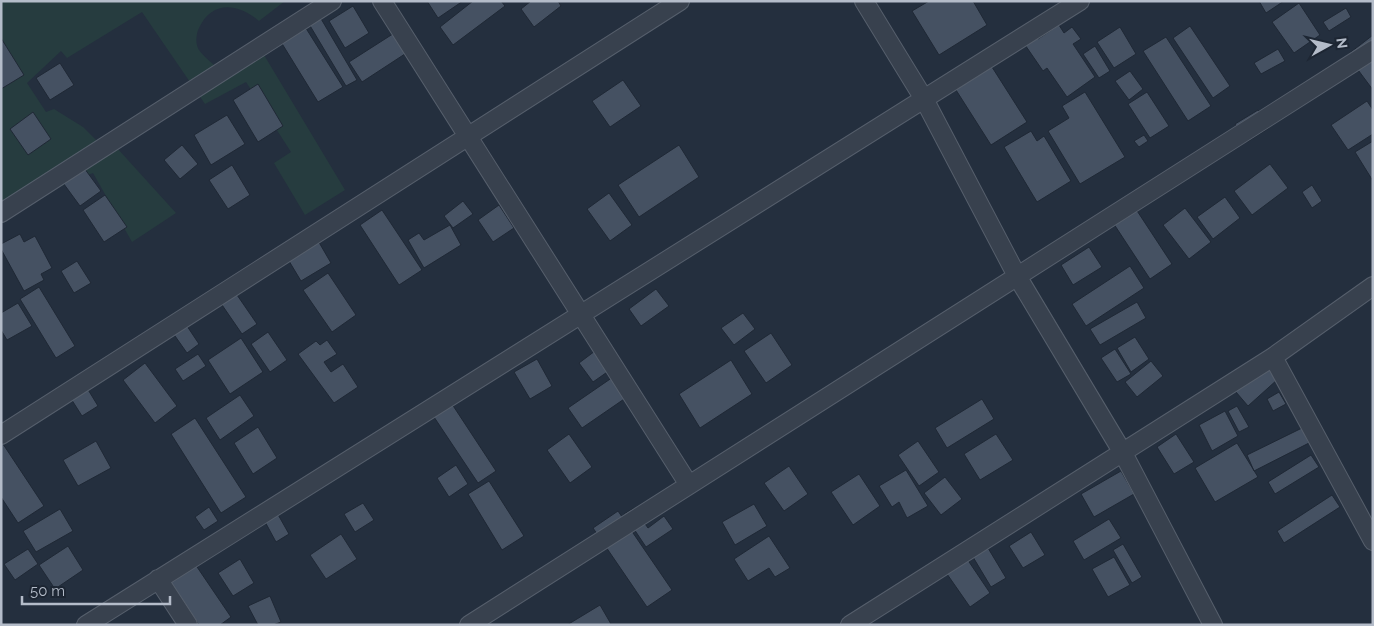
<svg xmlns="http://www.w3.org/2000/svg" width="1374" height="626" font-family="Raleway,sans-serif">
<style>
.green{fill:#263c3f}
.building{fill:#455162;stroke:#1f2835}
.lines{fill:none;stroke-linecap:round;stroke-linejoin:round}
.minor-casing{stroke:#565f6c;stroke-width:20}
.minor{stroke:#38414e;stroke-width:18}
</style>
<rect width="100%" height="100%" fill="#242f3e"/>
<path class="green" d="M 1,1 L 285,1 L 259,21 C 238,3 212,0 199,28 C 196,34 195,44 199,50 C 206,60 220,69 228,77 L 264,55 L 345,190 L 305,215 L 274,163 L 291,152 L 246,82 L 205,104 L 142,12 L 67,58 L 61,51 L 27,83 L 46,112 L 54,109 L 83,127 L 108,152 L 117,148 L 176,213 L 132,242 L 93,173 L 1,211 Z"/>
<path class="building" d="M 427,1 L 463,1 L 438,18 Z
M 473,1 L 501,1 L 505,6 L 453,45 L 440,27 Z
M 531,1 L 558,1 L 561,6 L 534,27 L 521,9 Z
M 929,1 L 973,1 L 987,25 L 939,55 L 912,11 Z
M 1259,1 L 1284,1 L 1266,13 Z
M 1299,3 L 1320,35 L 1294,53 L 1272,22 Z
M 353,6 L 369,33 L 345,48 L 329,21 Z
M 1346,8 L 1351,17 L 1329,31 L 1323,22 Z
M 297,14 L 343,87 L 318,102 L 273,29 Z
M 320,17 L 357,80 L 346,86 L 309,24 Z
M 1059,25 L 1064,33 L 1072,27 L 1081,39 L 1073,44 L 1095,77 L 1067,97 L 1047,68 L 1043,71 L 1021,39 L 1033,30 L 1038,39 Z
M 1190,26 L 1230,86 L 1213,98 L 1173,38 Z
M 1120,27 L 1136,54 L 1114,68 L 1097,42 Z
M 399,30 L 411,50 L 362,82 L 349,62 Z
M 1373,35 L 1373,90 L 1347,55 Z
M 1166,37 L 1211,106 L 1188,121 L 1143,51 Z
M 1,38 L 24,75 L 1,89 Z
M 1095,46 L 1110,71 L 1099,78 L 1083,54 Z
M 1278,49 L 1285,61 L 1261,74 L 1254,63 Z
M 985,56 L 1027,122 L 991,145 L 949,79 Z
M 60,63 L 74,85 L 50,100 L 36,78 Z
M 1130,71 L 1143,89 L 1129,100 L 1115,81 Z
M 623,80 L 641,106 L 610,127 L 592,101 Z
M 258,84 L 283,126 L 258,142 L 233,100 Z
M 1085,92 L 1125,157 L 1080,184 L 1048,131 L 1069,118 L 1062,106 Z
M 1147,92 L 1169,126 L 1150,138 L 1128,104 Z
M 1367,101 L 1373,110 L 1373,134 L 1348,150 L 1331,125 Z
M 1258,110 L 1269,128 L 1247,142 L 1235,124 Z
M 33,112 L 51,139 L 28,155 L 10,129 Z
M 227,115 L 245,144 L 211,165 L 194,135 Z
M 1031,131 L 1037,141 L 1044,136 L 1071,181 L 1037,202 L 1004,147 Z
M 1144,135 L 1148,141 L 1139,147 L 1134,141 Z
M 1373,141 L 1373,181 L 1355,152 Z
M 182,145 L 198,164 L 180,179 L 164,160 Z
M 679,145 L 699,177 L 639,217 L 618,185 Z
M 79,161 L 101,191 L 80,206 L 58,176 Z
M 1270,164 L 1288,188 L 1252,215 L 1234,191 Z
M 232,165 L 250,195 L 228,209 L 209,180 Z
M 1312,185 L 1322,201 L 1312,208 L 1302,192 Z
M 609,193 L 632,225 L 610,241 L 587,209 Z
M 105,195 L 127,227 L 104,242 L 83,210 Z
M 1128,197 L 1172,264 L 1150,279 L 1106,212 Z
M 1225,197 L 1240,218 L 1213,239 L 1197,217 Z
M 463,201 L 473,214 L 453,228 L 444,216 Z
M 499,205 L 514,228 L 493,242 L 478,220 Z
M 1185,208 L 1211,242 L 1189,259 L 1163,225 Z
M 382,210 L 422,270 L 399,285 L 360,225 Z
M 450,225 L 461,245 L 424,268 L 408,240 L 419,233 L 424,240 Z
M 313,232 L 331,263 L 301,281 L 283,251 Z
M 20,234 L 24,242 L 35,236 L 52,268 L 41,274 L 44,280 L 24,291 L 1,249 L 1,244 Z
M 1089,247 L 1102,267 L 1073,285 L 1061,265 Z
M 77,261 L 91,283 L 74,293 L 61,271 Z
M 1130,266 L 1144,288 L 1086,326 L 1072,304 Z
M 328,273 L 356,315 L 332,332 L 303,290 Z
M 39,287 L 75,346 L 56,358 L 20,299 Z
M 656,289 L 669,306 L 641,326 L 629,309 Z
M 235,292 L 257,324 L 242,334 L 220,302 Z
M 1137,302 L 1146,318 L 1100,345 L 1090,329 Z
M 18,303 L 32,326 L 7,340 L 1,330 L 1,313 Z
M 743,313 L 755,329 L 734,345 L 721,328 Z
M 181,317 L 199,344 L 187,353 L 168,326 Z
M 268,332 L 287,360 L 270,372 L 251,344 Z
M 771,333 L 792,365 L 766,383 L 744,351 Z
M 1135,337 L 1149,359 L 1131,372 L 1117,348 Z
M 241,338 L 263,372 L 230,394 L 208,360 Z
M 327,340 L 337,354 L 324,362 L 331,372 L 343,364 L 358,387 L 334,403 L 298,354 L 316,341 L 320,345 Z
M 599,348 L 613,368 L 593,382 L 579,363 Z
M 1115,349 L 1131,374 L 1117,382 L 1101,358 Z
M 198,354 L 206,366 L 183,381 L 175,369 Z
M 537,359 L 552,386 L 530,399 L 514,372 Z
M 1260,359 L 1278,379 L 1248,406 L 1230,385 Z
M 731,360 L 752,394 L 700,428 L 679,394 Z
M 1151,361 L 1163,376 L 1137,397 L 1125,382 Z
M 145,363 L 177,406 L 155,423 L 123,380 Z
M 616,375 L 630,395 L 582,428 L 568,408 Z
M 84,383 L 98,406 L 82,416 L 68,394 Z
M 1279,392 L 1286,404 L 1273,411 L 1267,399 Z
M 240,395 L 254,416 L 220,440 L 206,418 Z
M 448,398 L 496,471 L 478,483 L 430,411 Z
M 982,399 L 994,419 L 947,448 L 935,428 Z
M 1237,406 L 1249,427 L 1239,432 L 1228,411 Z
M 1225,411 L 1238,436 L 1212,451 L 1199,425 Z
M 195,418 L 246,497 L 221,513 L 171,434 Z
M 258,427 L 277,458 L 253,474 L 234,443 Z
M 1302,428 L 1309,443 L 1254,471 L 1247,455 Z
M 569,434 L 592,467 L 570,483 L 547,450 Z
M 996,434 L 1013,460 L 980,480 L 964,454 Z
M 1176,434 L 1194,462 L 1174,474 L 1157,447 Z
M 1,441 L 44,506 L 18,523 L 1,497 Z
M 96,441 L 111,468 L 78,486 L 63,460 Z
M 918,441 L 939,472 L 919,486 L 898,455 Z
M 1237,443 L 1258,477 L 1215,502 L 1195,468 Z
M 1311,455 L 1319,467 L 1275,494 L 1268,482 Z
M 456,465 L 468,484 L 449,497 L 437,478 Z
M 789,466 L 808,494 L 784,511 L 764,483 Z
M 906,470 L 928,506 L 907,518 L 899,502 L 892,507 L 879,486 Z
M 1121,471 L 1134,494 L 1094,517 L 1081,494 Z
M 859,474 L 880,506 L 853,525 L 831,492 Z
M 945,477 L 962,499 L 941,515 L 924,493 Z
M 489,481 L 524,536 L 502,550 L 468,494 Z
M 1332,495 L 1340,507 L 1284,543 L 1277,531 Z
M 363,503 L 374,520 L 355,532 L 344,514 Z
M 754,504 L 767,526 L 735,545 L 722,522 Z
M 209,507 L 218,521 L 204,530 L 195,517 Z
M 634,508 L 648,528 L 664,516 L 673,529 L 646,547 L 624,514 Z
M 60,509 L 73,531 L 36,552 L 23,531 Z
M 276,511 L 289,534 L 276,542 L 263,518 Z
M 618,511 L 672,590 L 647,607 L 593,528 Z
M 1109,519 L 1121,538 L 1084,560 L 1073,541 Z
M 1031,532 L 1045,555 L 1023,568 L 1009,546 Z
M 341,534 L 357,559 L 326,579 L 310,555 Z
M 769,536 L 790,568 L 775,577 L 769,568 L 748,581 L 734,559 Z
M 985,543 L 1006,578 L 991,587 L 970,552 Z
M 1123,544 L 1142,577 L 1132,583 L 1113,550 Z
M 68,546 L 83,570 L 55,589 L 39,565 Z
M 959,547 L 990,593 L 970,607 L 938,561 Z
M 28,549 L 38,564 L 15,580 L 4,564 Z
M 1114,557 L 1130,585 L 1108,597 L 1092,569 Z
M 240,559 L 254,583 L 233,596 L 218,573 Z
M 193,561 L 231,617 L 220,625 L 199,625 L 168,578 Z
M 270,596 L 281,622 L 273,625 L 258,625 L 248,606 Z
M 600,605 L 611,624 L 610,625 L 567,625 Z"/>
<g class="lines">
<g class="minor-casing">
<path id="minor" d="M 382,1 L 689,485
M 864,1 L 924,99 L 1017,276 L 1123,453 L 1213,625
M 1,213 L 332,1
M 1273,357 L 1373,541
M 1,435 L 680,1
M 158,579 L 188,625
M 86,625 L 1080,1
M 469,625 L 1373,50
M 850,625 L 1273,357 L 1373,286"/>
</g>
<use href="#minor" class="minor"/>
</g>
<rect width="1374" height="626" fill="none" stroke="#b4bcc9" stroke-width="5"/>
<g transform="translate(1329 45) rotate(82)" stroke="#1d2633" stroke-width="4" paint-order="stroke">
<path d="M0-4L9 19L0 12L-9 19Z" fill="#b4bcc9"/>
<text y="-8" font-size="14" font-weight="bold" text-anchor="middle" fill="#b4bcc9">N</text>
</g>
<path d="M22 596v8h148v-8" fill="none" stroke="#b4bcc9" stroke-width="2.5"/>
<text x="30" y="596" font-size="15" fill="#b4bcc9" stroke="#1d2633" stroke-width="4" paint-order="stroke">50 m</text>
</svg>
